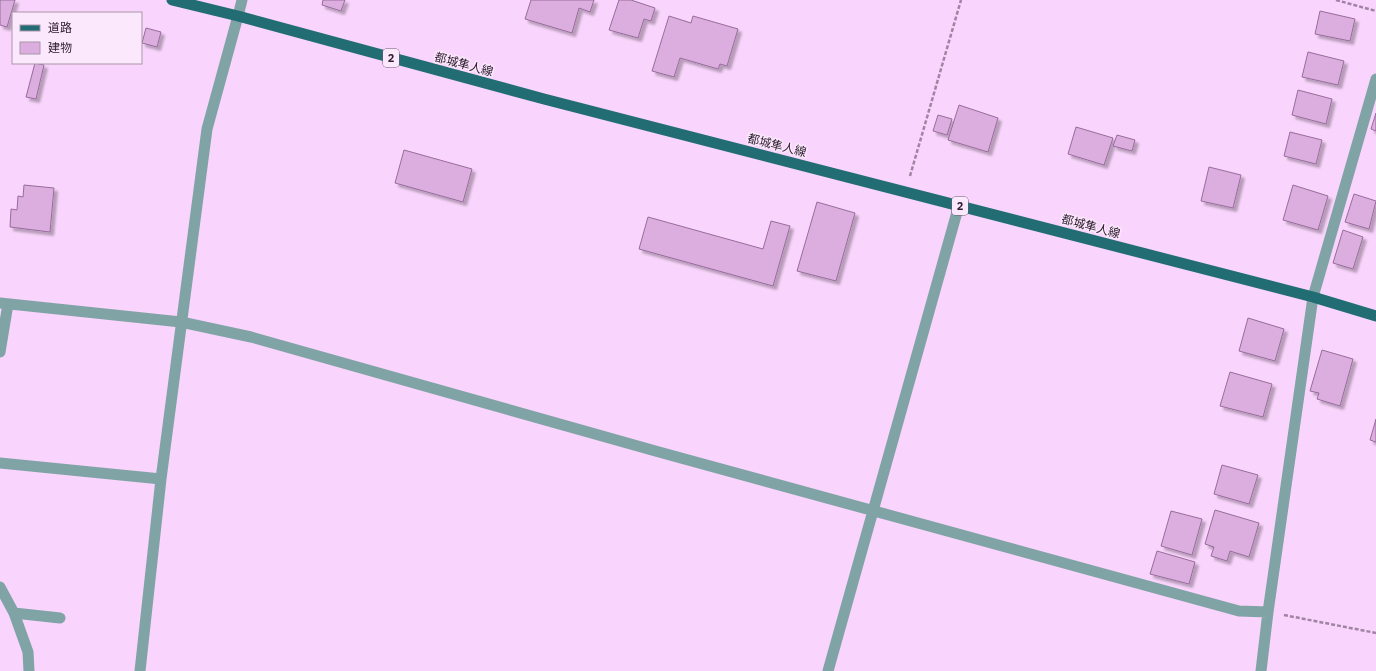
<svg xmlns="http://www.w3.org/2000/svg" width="1376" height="671" font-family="'IBM Plex Sans','Noto Sans JP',sans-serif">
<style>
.building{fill:#dcaedf;stroke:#966c9a;filter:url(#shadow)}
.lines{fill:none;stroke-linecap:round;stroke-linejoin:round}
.path{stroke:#a184a3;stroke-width:2.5;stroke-dasharray:4 2;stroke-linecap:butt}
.minor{stroke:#80a3a6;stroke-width:11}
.tertiary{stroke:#80a3a6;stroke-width:11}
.primary{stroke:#226d74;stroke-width:11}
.labels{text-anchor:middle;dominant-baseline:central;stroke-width:3;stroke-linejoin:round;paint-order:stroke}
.shield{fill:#fbe8fc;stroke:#6c596c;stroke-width:1}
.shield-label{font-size:11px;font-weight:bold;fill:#2e1c2f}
.street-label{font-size:12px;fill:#2e1c2f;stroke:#fbe8fc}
</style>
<defs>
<filter id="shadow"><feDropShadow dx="3.5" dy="3.5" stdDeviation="1" flood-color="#0004"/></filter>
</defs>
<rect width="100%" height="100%" fill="#f9d4fc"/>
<path class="building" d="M 0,0 L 15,0 L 7,27 L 0,25 Z
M 323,0 L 345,0 L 341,11 L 322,5 Z
M 531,0 L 594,0 L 590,12 L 579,8 L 572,33 L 525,19 Z
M 619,0 L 631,0 L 655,8 L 651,21 L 644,19 L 638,38 L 609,30 Z
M 1320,11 L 1355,19 L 1350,41 L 1315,34 Z
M 669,16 L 691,23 L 693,16 L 738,29 L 727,66 L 720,64 L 718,69 L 680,58 L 674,77 L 652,71 Z
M 146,28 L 161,32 L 157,47 L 142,43 Z
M 1308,52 L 1344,61 L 1338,85 L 1302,77 Z
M 35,63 L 44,65 L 36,99 L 26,97 Z
M 1298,90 L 1332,99 L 1326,124 L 1292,115 Z
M 959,105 L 998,118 L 988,152 L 948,140 Z
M 1376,113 L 1376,131 L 1371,129 Z
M 938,115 L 952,119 L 947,135 L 933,131 Z
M 1076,127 L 1113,138 L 1104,165 L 1068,154 Z
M 1290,132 L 1322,140 L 1316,164 L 1284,156 Z
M 1117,135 L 1135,140 L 1132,151 L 1113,146 Z
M 404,150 L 472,169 L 463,202 L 395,183 Z
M 1209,167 L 1241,175 L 1233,208 L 1201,201 Z
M 24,185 L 54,188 L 50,232 L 10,227 L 11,209 L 17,210 L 18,196 L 23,197 Z
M 1293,185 L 1328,196 L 1318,230 L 1283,220 Z
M 1354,194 L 1376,201 L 1369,229 L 1345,222 Z
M 817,202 L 855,213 L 836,281 L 797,271 Z
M 648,217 L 763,249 L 771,221 L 790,226 L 773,286 L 639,249 Z
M 1343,230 L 1363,237 L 1353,269 L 1333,263 Z
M 1248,318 L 1284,329 L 1275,361 L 1239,351 Z
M 1322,350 L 1353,359 L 1340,406 L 1317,399 L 1319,393 L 1310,391 Z
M 1230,372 L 1272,384 L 1263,417 L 1220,406 Z
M 1376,419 L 1376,442 L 1370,440 Z
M 1222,465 L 1258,475 L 1249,504 L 1214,494 Z
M 1215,510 L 1259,523 L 1249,557 L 1230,551 L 1227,561 L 1211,556 L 1214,547 L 1205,544 Z
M 1171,511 L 1202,519 L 1192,555 L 1161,546 Z
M 1157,551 L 1195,562 L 1189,584 L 1150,574 Z"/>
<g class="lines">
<path class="path" d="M 1336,0 L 1376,11
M 910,176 L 961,0
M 1284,615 L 1376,633"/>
<path class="minor" d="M 0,303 L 181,322 L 251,337 L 659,452 L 1239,611 L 1268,612
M 0,352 L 8,304
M 0,463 L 161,479
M 0,587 L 14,613 L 60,618
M 14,613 L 28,652 L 29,671
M 140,671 L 161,479 L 207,129 L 238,16
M 828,671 L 959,205
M 1261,671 L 1268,612 L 1313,297 L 1376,79"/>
<path class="tertiary" d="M 238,16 L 242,0"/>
<path class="primary" d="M 172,0 L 238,16 L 544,99 L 1313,297 L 1376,316"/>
</g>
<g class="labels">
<g class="shield">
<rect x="383" y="49" width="16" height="18" rx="3"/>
<rect x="952" y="197" width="16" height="18" rx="3"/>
</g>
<g class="shield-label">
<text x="391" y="58">2</text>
<text x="960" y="206">2</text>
</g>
<g class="street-label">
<text transform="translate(464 64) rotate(15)">都城隼人線</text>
<text transform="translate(777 145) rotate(14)">都城隼人線</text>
<text transform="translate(1091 226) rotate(15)">都城隼人線</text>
</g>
</g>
<rect x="12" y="12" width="130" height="52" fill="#fbe8fc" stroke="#a996aa"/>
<rect x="20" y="25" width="20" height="6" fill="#226d74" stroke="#a996aa"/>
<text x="48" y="32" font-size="12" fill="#2e1c2f">道路</text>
<rect x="20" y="42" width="20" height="12" fill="#dcaedf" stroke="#a996aa"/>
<text x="48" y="52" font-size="12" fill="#2e1c2f">建物</text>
</svg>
